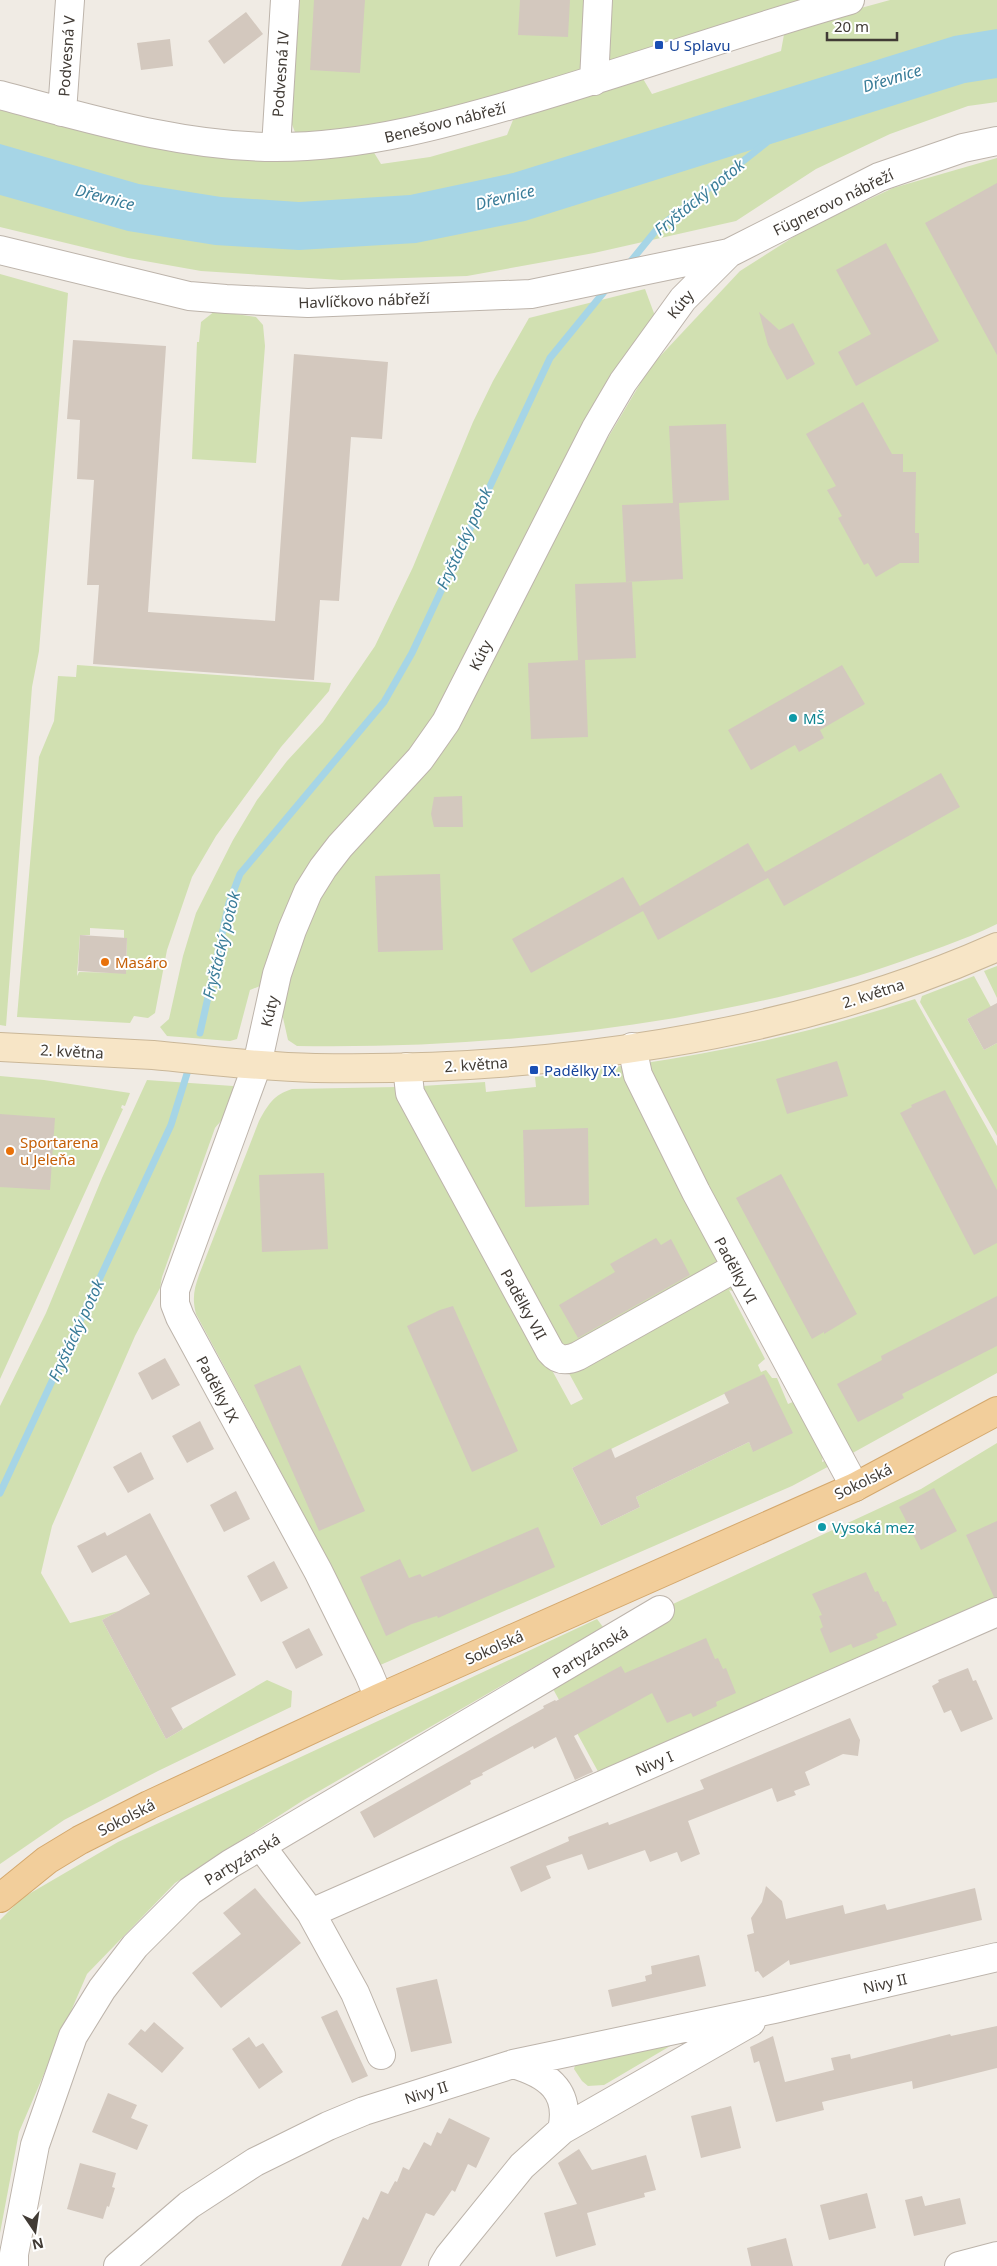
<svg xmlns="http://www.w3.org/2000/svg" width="997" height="2266" font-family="'Noto Sans',sans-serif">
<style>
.green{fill:#d1e0b1;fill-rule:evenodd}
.water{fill:#a6d5e6}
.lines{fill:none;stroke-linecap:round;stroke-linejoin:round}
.stream{stroke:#a6d5e6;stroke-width:7}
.building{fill:#d3c8be}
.street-casing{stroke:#bdb4ab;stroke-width:30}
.secondary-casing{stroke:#cab798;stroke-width:30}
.primary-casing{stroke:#d4a86d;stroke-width:30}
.street{stroke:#fff;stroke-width:28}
.secondary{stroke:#f7e5c6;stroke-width:28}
.primary{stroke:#f2ce9b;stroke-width:28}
.transit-dot{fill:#1a4fb4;stroke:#fff;stroke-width:2}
.culture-dot{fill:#0f9aa8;stroke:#fff;stroke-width:2}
.food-dot{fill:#e8710a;stroke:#fff;stroke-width:2}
.labels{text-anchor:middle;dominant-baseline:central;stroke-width:4;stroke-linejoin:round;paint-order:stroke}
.transit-label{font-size:15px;fill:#164399;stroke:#fff;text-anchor:start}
.street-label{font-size:15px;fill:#413b35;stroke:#fff}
.culture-label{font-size:15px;fill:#0d838f;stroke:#fff;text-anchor:start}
.food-label{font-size:15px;fill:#c56008;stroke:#fff;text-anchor:start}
.water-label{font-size:16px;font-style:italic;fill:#397c98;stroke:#fff}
</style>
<rect width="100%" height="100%" fill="#f0ebe4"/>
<path class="green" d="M 300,0 L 815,0 L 397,127 L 296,135 L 290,119 Z
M 890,0 L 997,0 L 997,102 L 968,106 L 890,134 L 816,169 L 736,221 L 594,253 L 467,276 L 341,280 L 201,271 L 128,258 L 0,227 L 0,110 L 78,128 L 373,151 L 381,164 L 430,157 L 507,135 L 513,120 L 642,77 L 652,94 L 781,51 L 785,29 Z
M 997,158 L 997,924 C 962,941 925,953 888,966 C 818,990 747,1005 675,1018 C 549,1039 424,1048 297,1046 L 288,1040 L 279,1000 L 320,889 L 390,804 L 650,367 L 740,271 L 806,229 L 893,188 Z
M 0,274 L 68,293 L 39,651 L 32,687 L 6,1026 L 0,1025 Z
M 645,289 L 658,324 L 452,700 L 411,753 L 265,984 L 250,990 L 237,1039 L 230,1041 L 167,1036 L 160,1027 L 169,1019 L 183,956 L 196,913 L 233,840 L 257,800 L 287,761 L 323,722 L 375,646 L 413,567 L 473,422 L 493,381 L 529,318 Z
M 215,311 L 256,317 L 263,325 L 265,346 L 256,463 L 192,459 L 197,342 L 199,342 L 201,322 Z
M 77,665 L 331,683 L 329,691 L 281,747 L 216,836 L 192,877 L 167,950 L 155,1013 L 148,1018 L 134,1016 L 130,1023 L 17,1017 L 39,757 L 54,721 L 58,676 L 76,677 ZM 90,928 L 124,930 L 124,938 L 127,938 L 126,973 L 79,972 L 77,976 L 80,935 L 90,935 Z
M 997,966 L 997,998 L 984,971 Z
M 974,976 L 991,1007 L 967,1019 L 984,1050 L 997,1043 L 997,1136 L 920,1002 L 922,996 Z
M 915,999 L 997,1146 L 997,1373 L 849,1455 L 639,1064 C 733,1050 824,1029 915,999 Z
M 621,1066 L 736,1292 L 729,1290 L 763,1355 L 765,1359 L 758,1365 L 761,1372 L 766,1370 L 772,1378 L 777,1378 L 788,1404 L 795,1401 L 823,1456 L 822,1462 L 832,1458 L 835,1463 L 792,1486 L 378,1666 L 334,1571 L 196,1314 C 192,1299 194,1289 199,1275 L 259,1121 C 268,1105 273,1095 292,1089 L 397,1087 L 571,1405 L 583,1399 L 485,1219 L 422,1086 L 485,1082 L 486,1092 L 536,1087 L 535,1077 ZM 763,1375 L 753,1451 L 749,1442 L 636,1497 L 640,1507 L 601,1526 L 572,1468 Z
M 0,1076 L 44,1080 L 130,1093 L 125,1106 L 122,1105 L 121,1108 L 123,1109 L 0,1379 Z
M 147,1080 L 233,1086 C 239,1101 224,1118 215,1128 L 162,1277 L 160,1288 L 135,1336 L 52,1526 L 41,1573 L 70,1623 L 119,1611 L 102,1620 L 166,1739 L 267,1680 L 292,1691 L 291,1707 L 158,1771 L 64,1820 L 0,1864 L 0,1406 L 46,1313 L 102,1178 Z
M 997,1443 L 997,1599 L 601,1777 L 546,1676 L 660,1610 L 921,1489 Z
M 597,1619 L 603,1627 L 302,1801 L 175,1883 L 87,1974 L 19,2132 L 0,2233 L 0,1920 L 22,1898 L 118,1842 Z
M 677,2042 L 604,2085 L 588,2086 L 582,2081 L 574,2069 L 576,2062 Z"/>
<path class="water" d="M 997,29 L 997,78 L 965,83 L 525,221 L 416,243 L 299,250 L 215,245 L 128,231 L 0,195 L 0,144 L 139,184 L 221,197 L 299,202 L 410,195 L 513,173 L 954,36 Z"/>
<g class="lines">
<path class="stream" d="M 627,266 L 657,229 L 766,143
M 200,1033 L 229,903 L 240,874 L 384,702 L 412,653 L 550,358 L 608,287
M 0,1493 L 171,1125 L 190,1064"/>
</g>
<path class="building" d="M 314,0 L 365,0 L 360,73 L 310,70 Z
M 520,0 L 570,0 L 568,37 L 518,35 Z
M 246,12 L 263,34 L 224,64 L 208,41 Z
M 170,39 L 173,66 L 141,70 L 137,43 Z
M 997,183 L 997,355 L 925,223 Z
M 886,243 L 939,341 L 856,386 L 838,352 L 871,334 L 836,270 Z
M 759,312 L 779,330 L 793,323 L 815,364 L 787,380 L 768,345 Z
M 73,340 L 166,346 L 148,612 L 275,621 L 294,354 L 388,362 L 382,439 L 351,437 L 339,601 L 320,600 L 314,680 L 93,664 L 99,585 L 87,585 L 94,480 L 77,479 L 80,420 L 67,419 Z
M 863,402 L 892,454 L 903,454 L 903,472 L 916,472 L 915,533 L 919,533 L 919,563 L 900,563 L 876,577 L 868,563 L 864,565 L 838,518 L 842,516 L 827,490 L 836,486 L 806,434 Z
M 726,424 L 729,500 L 679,503 L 683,579 L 626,582 L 622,505 L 673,503 L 669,426 Z
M 632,582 L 636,658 L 585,660 L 588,737 L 531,739 L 528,663 L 581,660 L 578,660 L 575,584 Z
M 842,665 L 865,704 L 820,730 L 824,738 L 799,752 L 795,745 L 751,770 L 728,730 Z
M 941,773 L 960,807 L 784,906 L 768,878 L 658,940 L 643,911 L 531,973 L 512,939 L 623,877 L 642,910 L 640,906 L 748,843 L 768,877 L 765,872 Z
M 462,796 L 463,827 L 434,827 L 431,814 L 434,797 Z
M 440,874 L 443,950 L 378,952 L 375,876 Z
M 80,935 L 127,938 L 126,974 L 78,971 Z
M 997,1003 L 997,1043 L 984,1050 L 967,1019 Z
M 837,1061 L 848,1096 L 787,1114 L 776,1079 Z
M 945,1090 L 997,1190 L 997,1243 L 974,1255 L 900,1113 L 912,1107 L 911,1105 Z
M 0,1114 L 55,1118 L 50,1190 L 0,1187 Z
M 588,1128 L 589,1205 L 525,1207 L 523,1130 Z
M 324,1173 L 328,1249 L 262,1252 L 259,1175 Z
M 781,1174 L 857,1314 L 824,1334 L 824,1332 L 812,1339 L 736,1198 Z
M 656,1238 L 661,1245 L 671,1239 L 690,1275 L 578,1338 L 559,1305 L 615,1272 L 610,1264 Z
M 997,1296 L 997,1346 L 902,1394 L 904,1398 L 858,1422 L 837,1384 L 882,1360 L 881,1356 Z
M 453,1306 L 518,1451 L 472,1472 L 407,1326 L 440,1310 Z
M 165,1358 L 180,1385 L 152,1400 L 138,1373 Z
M 300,1365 L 365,1511 L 319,1531 L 254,1385 Z
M 764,1374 L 793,1433 L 753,1452 L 749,1442 L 636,1497 L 640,1507 L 601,1526 L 572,1468 L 611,1448 L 615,1458 L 729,1403 L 724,1393 Z
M 200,1421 L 214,1449 L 187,1463 L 172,1436 Z
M 141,1452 L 154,1479 L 128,1493 L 113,1467 Z
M 934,1488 L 957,1531 L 921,1550 L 899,1507 Z
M 236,1491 L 250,1519 L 224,1532 L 210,1505 Z
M 150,1513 L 236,1675 L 171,1708 L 183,1729 L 166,1739 L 102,1620 L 150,1594 L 126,1555 L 92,1573 L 77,1546 L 105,1532 L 107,1536 Z
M 997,1521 L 997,1597 L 994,1597 L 966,1535 Z
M 538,1527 L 555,1567 L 438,1618 L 437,1616 L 412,1624 L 386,1636 L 360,1577 L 400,1559 L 409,1578 L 420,1574 L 422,1577 Z
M 274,1561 L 288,1588 L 261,1602 L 247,1576 Z
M 866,1572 L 875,1592 L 878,1591 L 883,1602 L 886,1601 L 897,1625 L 876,1634 L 878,1638 L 853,1648 L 851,1644 L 830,1653 L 820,1629 L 823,1627 L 819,1616 L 822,1615 L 812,1594 Z
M 309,1628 L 323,1655 L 296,1669 L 282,1642 Z
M 706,1638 L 715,1659 L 718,1658 L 723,1669 L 726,1668 L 736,1693 L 716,1702 L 717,1706 L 693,1717 L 691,1713 L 667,1723 L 652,1693 L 574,1736 L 593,1772 L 588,1774 L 575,1780 L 556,1737 L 534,1749 L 533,1746 L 482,1773 L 483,1775 L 470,1781 L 471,1784 L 374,1838 L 360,1812 L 544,1708 L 543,1706 L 555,1700 L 556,1701 L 621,1666 L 625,1673 Z
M 968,1668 L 973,1681 L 976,1680 L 993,1719 L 961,1732 L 951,1710 L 944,1713 L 932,1686 L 939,1682 L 938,1680 Z
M 850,1718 L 860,1740 L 858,1756 L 843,1754 L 805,1772 L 810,1785 L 794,1791 L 796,1795 L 777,1802 L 772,1788 L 688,1821 L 700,1854 L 681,1862 L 677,1852 L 650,1862 L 645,1850 L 588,1870 L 582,1854 L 546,1866 L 551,1878 L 521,1892 L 510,1867 L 569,1841 L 568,1837 L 608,1822 L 609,1825 L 704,1789 L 700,1780 Z
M 766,1886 L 782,1901 L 786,1919 L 843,1905 L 845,1914 L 885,1904 L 887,1910 L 975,1888 L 982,1920 L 790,1965 L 789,1960 L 763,1978 L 758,1971 L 755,1972 L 747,1935 L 754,1933 L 751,1918 L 762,1902 Z
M 255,1888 L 301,1943 L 221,2008 L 192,1973 L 241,1934 L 223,1913 Z
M 699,1955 L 706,1986 L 612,2007 L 608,1990 L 646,1981 L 645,1976 L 652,1974 L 651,1966 Z
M 437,1979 L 452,2043 L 411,2052 L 396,1988 Z
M 337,2010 L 368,2076 L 352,2083 L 321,2017 Z
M 154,2022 L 184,2048 L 162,2073 L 128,2044 L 141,2029 L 145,2032 Z
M 997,2026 L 997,2068 L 913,2089 L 912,2081 L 822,2102 L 824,2110 L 776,2122 L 759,2061 L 754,2063 L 750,2047 L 773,2036 L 785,2082 L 834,2070 L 831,2058 L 850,2054 L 851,2059 L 950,2034 L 951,2036 Z
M 249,2037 L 256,2047 L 263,2043 L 283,2072 L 259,2089 L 232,2049 Z
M 108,2093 L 137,2105 L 131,2118 L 148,2125 L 137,2150 L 92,2132 Z
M 731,2106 L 741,2148 L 701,2158 L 691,2116 Z
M 449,2118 L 490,2138 L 476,2168 L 468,2164 L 455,2192 L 452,2190 L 434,2216 L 426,2213 L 401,2266 L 341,2266 L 363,2217 L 368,2220 L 381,2191 L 388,2194 L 395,2181 L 397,2182 L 403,2167 L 409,2170 L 424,2142 L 431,2146 L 437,2132 L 441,2134 Z
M 579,2149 L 592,2170 L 646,2155 L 656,2190 L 644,2193 L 645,2197 L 587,2213 L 596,2245 L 556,2257 L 544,2213 L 577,2204 L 558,2163 Z
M 80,2163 L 116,2173 L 112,2187 L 115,2188 L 109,2207 L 107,2206 L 103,2219 L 67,2209 Z
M 867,2193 L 876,2228 L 829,2240 L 820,2205 Z
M 922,2196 L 925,2206 L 960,2198 L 966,2224 L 914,2236 L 905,2200 Z
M 786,2238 L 793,2266 L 751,2266 L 747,2248 Z"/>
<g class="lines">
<g class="street-casing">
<path id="street" d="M 594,81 L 598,0
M 0,95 C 91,119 182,147 276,147 C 365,147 450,123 535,98 C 640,67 744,30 850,0
M 62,112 L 70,0
M 276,147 L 285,0
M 0,250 L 189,296 L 226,299 L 308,303 L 531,294 L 729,253 L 879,177 L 963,148 L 997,141
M 632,1047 L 638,1075 L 696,1192 L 855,1487
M 407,1067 L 410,1093 L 550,1351 C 558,1361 567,1361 578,1356 L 735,1268
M 379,1698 L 369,1674 L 318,1571 L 180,1317 L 175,1304 L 175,1290 L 257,1065 L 277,974 L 292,930 L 308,892 L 323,868 L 340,846 L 420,759 L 446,722 L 596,428 L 623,382 L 683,299 L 729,253
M 261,1846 L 311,1913 L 355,1993 L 381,2055
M 311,1913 L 997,1612
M 513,2064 C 548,2074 571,2091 562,2130
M 14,2266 L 14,2254 L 35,2145 L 73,2036 L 102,1989 L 135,1946 L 190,1891 L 230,1864 L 660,1610
M 118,2266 L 189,2205 L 255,2162 L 328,2126 L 364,2111 L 513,2064 L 774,2009 L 997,1957
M 443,2266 L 449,2256 L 522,2166 L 562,2130 L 751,2022
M 959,2266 L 997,2256"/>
</g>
<g class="secondary-casing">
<path id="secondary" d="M 0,1047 C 51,1050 102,1052 153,1055 C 207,1060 261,1067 315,1068 C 540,1072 790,1039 997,947"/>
</g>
<g class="primary-casing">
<path id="primary" d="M 0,1898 L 47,1860 L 80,1840 L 149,1805 L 379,1698 L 855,1487 L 997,1411"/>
</g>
<use href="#street" class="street"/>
<use href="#secondary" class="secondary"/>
<use href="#primary" class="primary"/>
</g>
<g class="transit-dot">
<rect x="654" y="40" width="10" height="10" rx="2.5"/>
<rect x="529" y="1065" width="10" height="10" rx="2.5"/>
</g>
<g class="culture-dot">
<circle cx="793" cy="718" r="5"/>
<circle cx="822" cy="1527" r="5"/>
</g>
<g class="food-dot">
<circle cx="105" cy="962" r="5"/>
<circle cx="10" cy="1151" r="5"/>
</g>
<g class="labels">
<g class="transit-label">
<text x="669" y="45">U Splavu</text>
<text x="544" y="1070">Padělky IX.</text>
</g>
<g class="street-label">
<text transform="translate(66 56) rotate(-86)">Podvesná V</text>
<text transform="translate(280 74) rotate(-86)">Podvesná IV</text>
<text transform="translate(445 122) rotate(-14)">Benešovo nábřeží</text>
<text transform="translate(833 202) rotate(-26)">Fügnerovo nábřeží</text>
<text transform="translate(364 300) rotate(-2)">Havlíčkovo nábřeží</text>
<text transform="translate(680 304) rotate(-51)">Kúty</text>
<text transform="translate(480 655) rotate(-63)">Kúty</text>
<text transform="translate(873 993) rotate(-18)">2. května</text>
<text transform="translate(269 1011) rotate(-77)">Kúty</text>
<text transform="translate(72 1051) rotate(3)">2. května</text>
<text transform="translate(476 1064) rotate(-4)">2. května</text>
<text transform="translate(736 1270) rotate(62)">Padělky VI</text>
<text transform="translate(524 1304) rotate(61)">Padělky VII</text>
<text transform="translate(218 1389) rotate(62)">Padělky IX</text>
<text transform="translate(863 1481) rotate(-26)">Sokolská</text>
<text transform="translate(494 1647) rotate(-24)">Sokolská</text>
<text transform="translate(590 1652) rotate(-31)">Partyzánská</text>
<text transform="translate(654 1763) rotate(-24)">Nivy I</text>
<text transform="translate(126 1817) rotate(-27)">Sokolská</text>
<text transform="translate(242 1859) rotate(-31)">Partyzánská</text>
<text transform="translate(885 1983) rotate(-13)">Nivy II</text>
<text transform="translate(426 2092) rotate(-18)">Nivy II</text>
</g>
<g class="culture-label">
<text x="803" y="718">MŠ</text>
<text x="832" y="1527">Vysoká mez</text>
</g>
<g class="food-label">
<text x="115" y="962">Masáro</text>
<text x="20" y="1142">Sportarena<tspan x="20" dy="17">u Jeleňa</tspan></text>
</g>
<g class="water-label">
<text transform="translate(892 78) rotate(-17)">Dřevnice</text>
<text transform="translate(105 197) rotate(15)">Dřevnice</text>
<text transform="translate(505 197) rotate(-14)">Dřevnice</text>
<text transform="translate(699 197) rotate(-39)">Fryštácký potok</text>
<text transform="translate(464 538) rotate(-65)">Fryštácký potok</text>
<text transform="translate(221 945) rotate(-76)">Fryštácký potok</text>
<text transform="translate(76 1330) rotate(-65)">Fryštácký potok</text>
</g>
</g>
<g transform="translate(35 2231) rotate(167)" stroke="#ffffff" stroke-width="4" paint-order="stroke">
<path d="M0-4L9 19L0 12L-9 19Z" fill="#413b35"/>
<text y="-8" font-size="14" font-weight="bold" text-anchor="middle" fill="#413b35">N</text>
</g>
<path d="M827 32v8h70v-8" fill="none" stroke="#413b35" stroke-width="2.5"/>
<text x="834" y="32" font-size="15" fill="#413b35" stroke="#ffffff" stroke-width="4" paint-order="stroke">20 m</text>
</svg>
